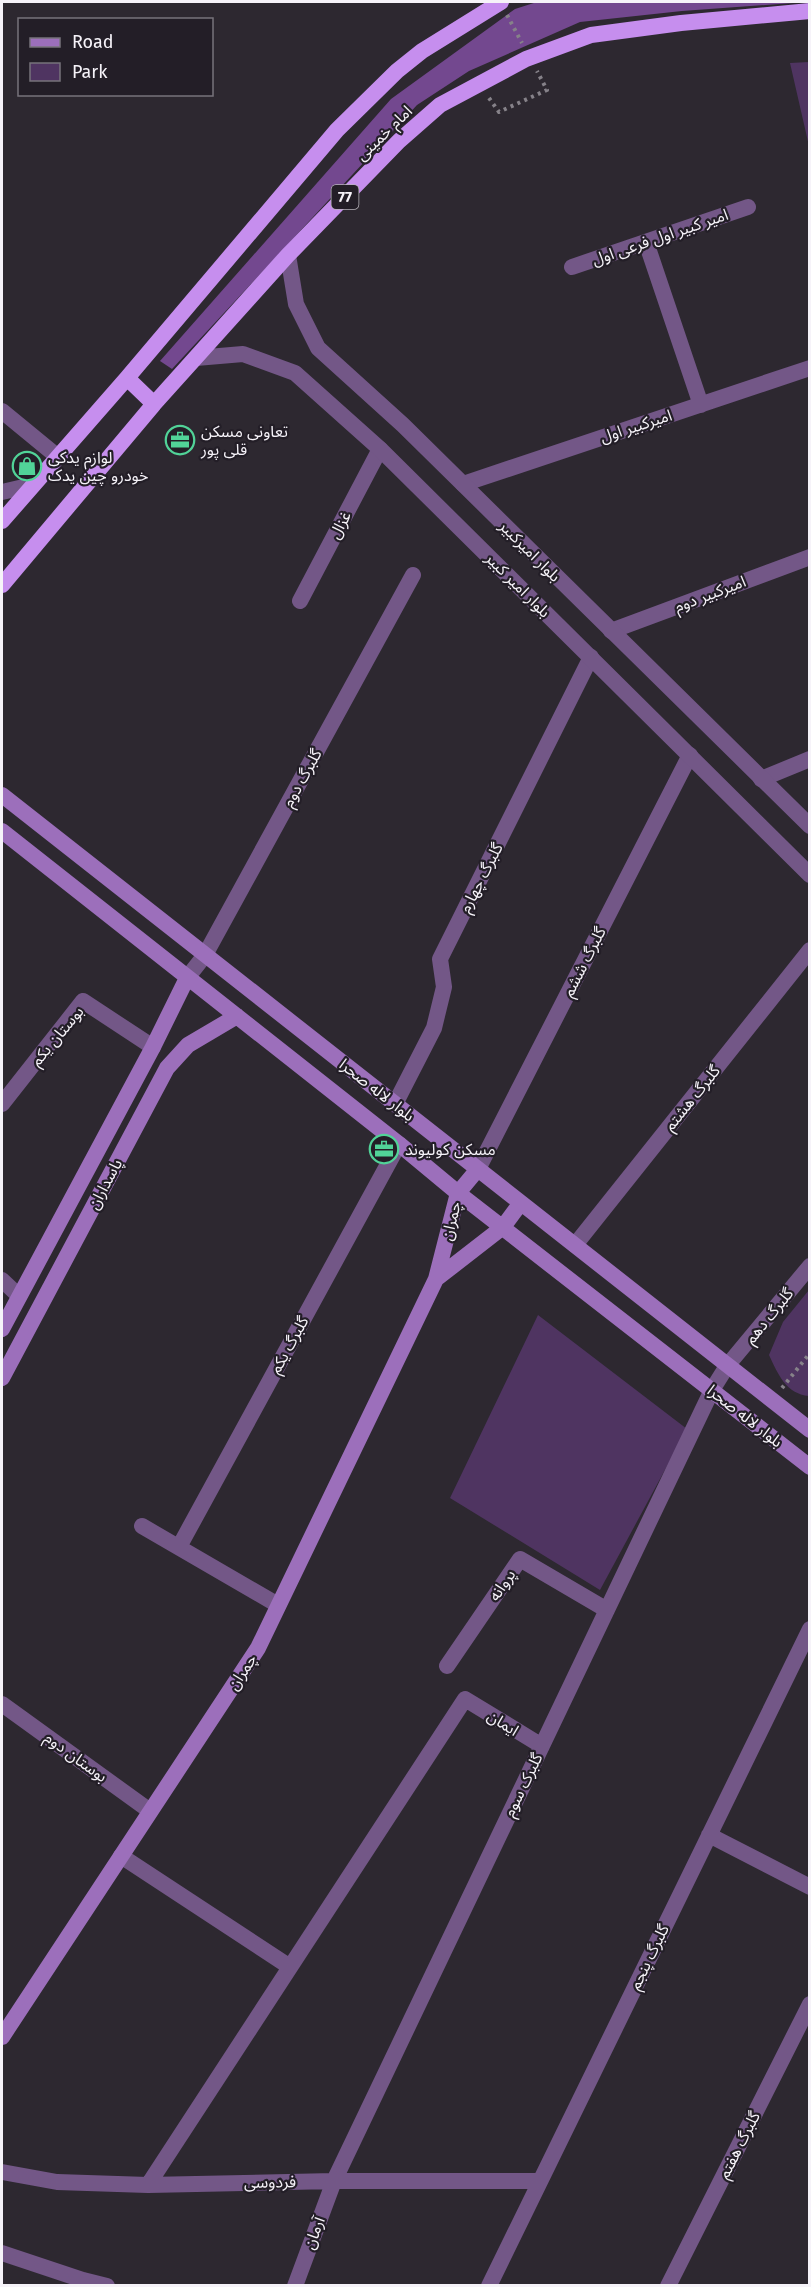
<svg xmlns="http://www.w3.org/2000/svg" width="811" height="2287" font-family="'Fira Sans','Noto Sans Arabic',sans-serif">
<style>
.green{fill:#4f3461}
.forest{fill:#73488f}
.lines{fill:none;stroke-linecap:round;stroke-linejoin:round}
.path{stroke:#868289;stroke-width:4;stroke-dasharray:3 4.5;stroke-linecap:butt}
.minor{stroke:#735787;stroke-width:16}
.tertiary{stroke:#735787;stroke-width:16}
.secondary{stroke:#9c6fbb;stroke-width:16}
.trunk{stroke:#c68eee;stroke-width:16}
.labels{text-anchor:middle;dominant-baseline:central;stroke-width:4.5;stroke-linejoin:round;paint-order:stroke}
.shield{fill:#231e27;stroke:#b7b3ba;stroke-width:1.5}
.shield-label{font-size:15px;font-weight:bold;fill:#f6f3f9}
.street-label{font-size:16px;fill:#f6f3f9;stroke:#231e27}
.poi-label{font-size:16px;fill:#f6f3f9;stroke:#231e27;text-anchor:start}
</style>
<rect width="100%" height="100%" fill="#2d2830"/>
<path class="green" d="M 809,62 L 810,62 L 809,146 L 790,63 Z
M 809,1290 L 809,1396 C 786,1394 778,1374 769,1355 L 783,1322 Z
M 538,1315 L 687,1429 L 600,1590 L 450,1498 Z"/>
<path class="forest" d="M 537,2 L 807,2 L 682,11 L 580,22 L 469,71 L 417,105 L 172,369 L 160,361 L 391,99 L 515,9 Z"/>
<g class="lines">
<path class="path" d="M 507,15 L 522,43
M 489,98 L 499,112 L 547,90 L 537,71
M 782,1388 L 810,1353"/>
<path class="minor" d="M 646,242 L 701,405
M 572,267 L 748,207
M 2,411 L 58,457
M 463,484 L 810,368
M 300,601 L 380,449
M 611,631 L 810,557
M 761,779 L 810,759
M 187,978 L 205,955 L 413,575
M 2,1104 L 83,1001 L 153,1047
M 395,1104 L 434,1028 L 444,987 L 440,959 L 591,657
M 478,1169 L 690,755
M 575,1245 L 810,950
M 2,1280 L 19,1296
M 142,1526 L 278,1605
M 179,1547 L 399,1144
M 447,1666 L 520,1559 L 607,1610
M 2,1704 L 150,1811
M 709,1835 L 810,1887
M 121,1856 L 290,1967
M 2,2172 L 57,2182 L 148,2185 L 334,2181 L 540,2181
M 148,2185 L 465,1699 L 542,1746
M 2,2253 L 83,2280 L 107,2286
M 295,2286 L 334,2181 L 712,1390 L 727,1366 L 810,1266
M 489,2286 L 810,1629
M 668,2286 L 810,2004"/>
<path class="tertiary" d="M 288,255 L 296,304 L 318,348 L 403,425 L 810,826
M 196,358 L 243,354 L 295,373 L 380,449 L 810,875
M 2,492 L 32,485"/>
<path class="secondary" d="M 2,795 L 810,1430
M 2,831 L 399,1144 L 458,1193 L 810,1467
M 478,1169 L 458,1193 L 436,1279 L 503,1227 L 520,1204
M 2,1329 L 153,1047 L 187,978
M 2,1378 L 167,1068 L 188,1045 L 237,1016
M 2,2037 L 258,1648 L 436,1279"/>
<path class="trunk" d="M 127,378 L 154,404
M 2,521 L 127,378 L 337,130 L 397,71 L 422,51 L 501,2
M 2,585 L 154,404 L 288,255 L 399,141 L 440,105 L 526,59 L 591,35 L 681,23 L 810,11"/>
</g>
<defs>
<g id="office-ring" transform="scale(1.5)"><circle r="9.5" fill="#231e27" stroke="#51d398" stroke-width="1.5"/><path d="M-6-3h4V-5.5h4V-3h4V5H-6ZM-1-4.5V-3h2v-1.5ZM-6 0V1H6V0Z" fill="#51d398"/></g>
<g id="shop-ring" transform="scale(1.5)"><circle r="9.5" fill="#231e27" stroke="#51d398" stroke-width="1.5"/><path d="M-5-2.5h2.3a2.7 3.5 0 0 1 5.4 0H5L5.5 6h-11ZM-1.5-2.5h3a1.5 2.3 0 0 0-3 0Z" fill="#51d398"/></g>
</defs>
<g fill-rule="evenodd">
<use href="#office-ring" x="180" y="440"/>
<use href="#shop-ring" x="27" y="466"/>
<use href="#office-ring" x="384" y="1149"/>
</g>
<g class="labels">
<rect class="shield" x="331.5" y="185" width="27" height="24" rx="4.5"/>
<g class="shield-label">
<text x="345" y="197">77</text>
</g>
<g class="street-label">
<text transform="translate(384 133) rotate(-44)">امام خمینی</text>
<text transform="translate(660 237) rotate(-19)">امیر کبیر اول فرعی اول</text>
<text transform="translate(636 426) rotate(-18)">امیرکبیر اول</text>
<text transform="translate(340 525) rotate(-62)">غزال</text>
<text transform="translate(530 551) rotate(45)">بلوار امیرکبیر</text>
<text transform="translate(518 585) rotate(45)">بلوار امیر کبیر</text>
<text transform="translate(710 594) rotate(-21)">امیرکبیر دوم</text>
<text transform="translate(302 778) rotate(-61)">گلبرگ دوم</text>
<text transform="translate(481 878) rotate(-63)">گلبرگ چهارم</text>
<text transform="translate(584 962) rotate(-63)">گلبرگ ششم</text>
<text transform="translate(57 1036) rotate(-50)">بوستان یکم</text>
<text transform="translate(377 1090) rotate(38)">بلوار لاله صحرا</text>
<text transform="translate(692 1098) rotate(-51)">گلبرگ هشتم</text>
<text transform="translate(105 1184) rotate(-62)">پاسداران</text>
<text transform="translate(451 1221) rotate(-76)">چمران</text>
<text transform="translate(769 1316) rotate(-51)">گلبرگ دهم</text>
<text transform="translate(289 1345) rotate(-61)">گلبرگ یکم</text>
<text transform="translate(745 1416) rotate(38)">بلوار لاله صحرا</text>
<text transform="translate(502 1585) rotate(-56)">پروانه</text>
<text transform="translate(242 1672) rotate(-57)">چمران</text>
<text transform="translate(503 1723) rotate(32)">ایمان</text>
<text transform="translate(76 1757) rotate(36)">بوستان دوم</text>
<text transform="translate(523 1785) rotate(-64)">گلبرک سوم</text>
<text transform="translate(649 1957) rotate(-64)">گلبرگ پنجم</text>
<text transform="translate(739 2145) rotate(-63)">گلبرگ هفتم</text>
<text transform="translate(270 2182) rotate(-1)">فردوسی</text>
<text transform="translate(314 2233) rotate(-69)">آرمان</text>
</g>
<g class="poi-label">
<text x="201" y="431">تعاونی مسکن<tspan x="201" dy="18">قلی پور</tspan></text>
<text x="48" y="457">لوازم یدکی<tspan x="48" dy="18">خودرو چین یدک</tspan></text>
<text x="405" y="1149">مسکن کولیوند</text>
</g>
</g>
<rect width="811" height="2287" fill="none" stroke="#f6f3f9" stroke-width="6"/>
<rect x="18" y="18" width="195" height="78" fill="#231e27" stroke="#77737b" stroke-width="1.5"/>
<rect x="30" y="38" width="30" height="9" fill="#9c6fbb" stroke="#77737b" stroke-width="1.5"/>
<text x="72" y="48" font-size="18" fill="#f6f3f9">Road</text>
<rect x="30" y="63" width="30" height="18" fill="#4f3461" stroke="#77737b" stroke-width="1.5"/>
<text x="72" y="78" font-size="18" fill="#f6f3f9">Park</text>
</svg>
